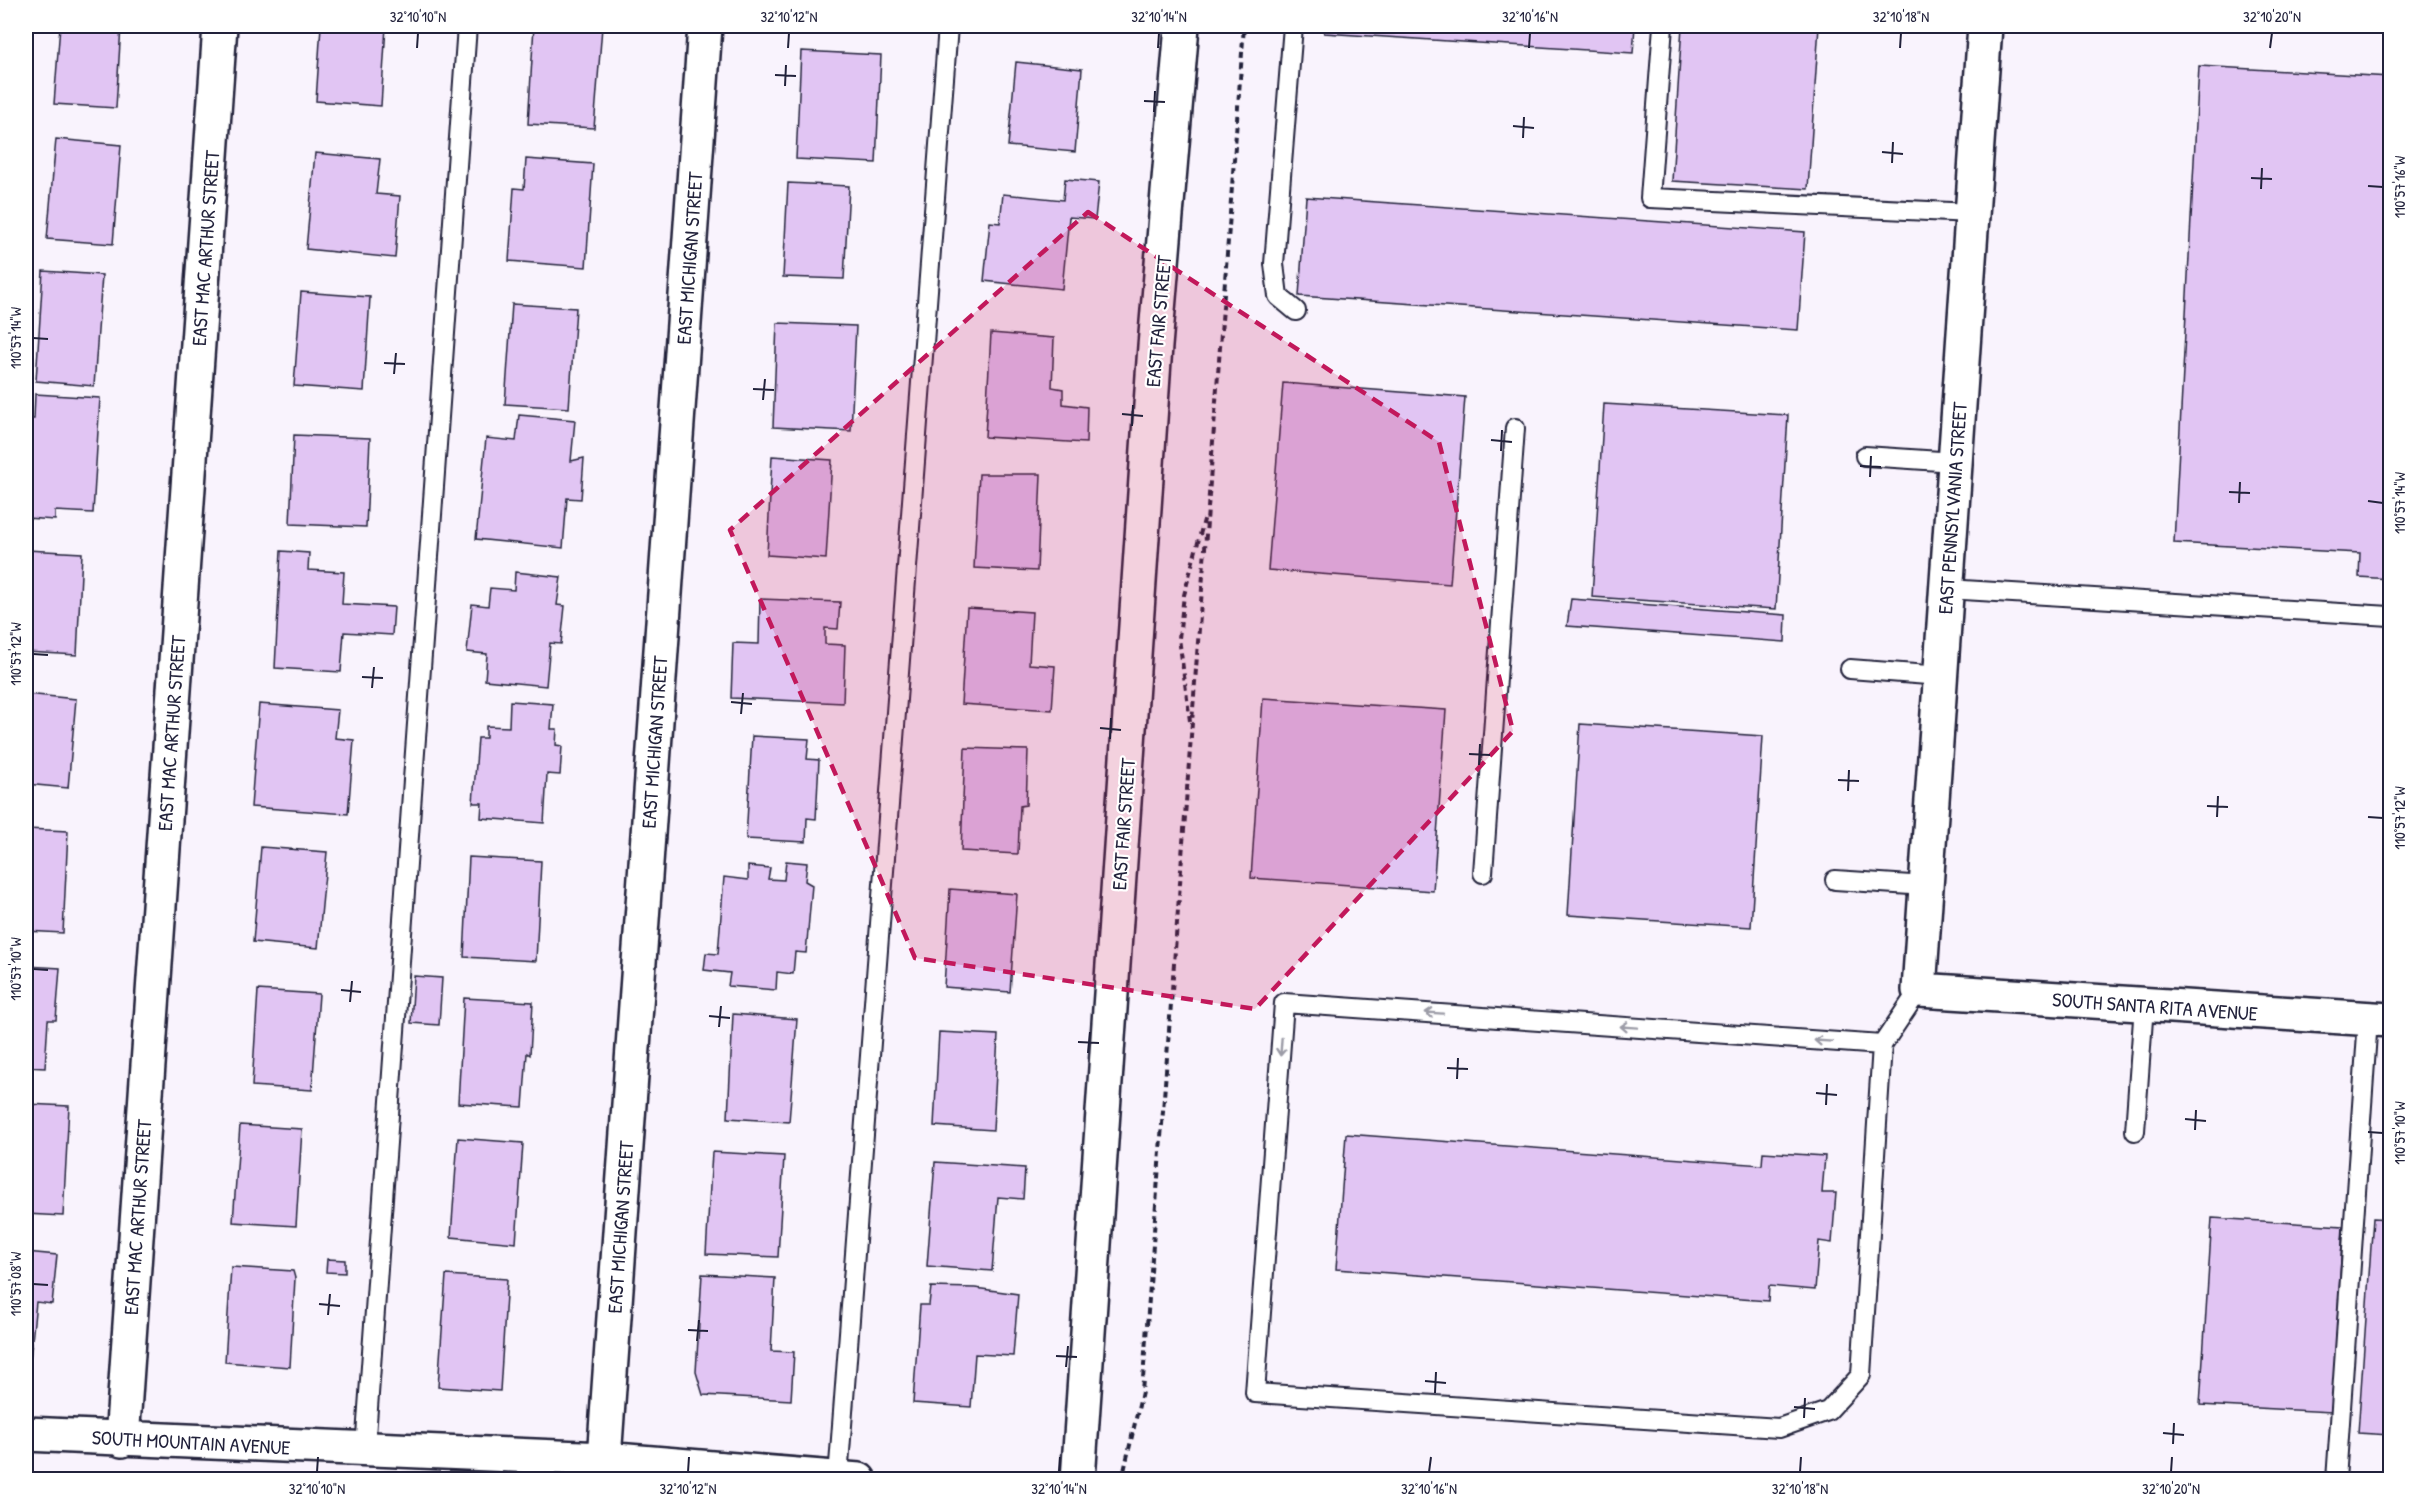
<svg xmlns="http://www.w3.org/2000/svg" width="2416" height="1505" font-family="'Patrick Hand',sans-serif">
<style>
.building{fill:#e1c5f3;stroke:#22223b;stroke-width:1.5}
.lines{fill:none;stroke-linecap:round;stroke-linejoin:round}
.lane-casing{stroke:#22223b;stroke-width:22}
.street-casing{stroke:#22223b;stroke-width:38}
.path{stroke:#22223b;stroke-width:4;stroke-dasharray:6 4.5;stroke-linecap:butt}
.lane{stroke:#fff;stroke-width:18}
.street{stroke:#fff;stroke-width:33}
.oneway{stroke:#9c9ca7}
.marked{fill:#c2185b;fill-opacity:0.2;stroke:#c2185b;stroke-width:4.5;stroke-dasharray:12 8;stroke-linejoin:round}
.ticks{fill:none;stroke:#22223b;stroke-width:2}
.labels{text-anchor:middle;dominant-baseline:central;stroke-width:4.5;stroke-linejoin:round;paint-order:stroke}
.street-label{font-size:20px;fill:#22223b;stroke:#fff}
.neatline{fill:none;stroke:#22223b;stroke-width:2}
.ticks-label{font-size:15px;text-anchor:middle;fill:#22223b}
</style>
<rect width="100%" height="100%" fill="#f9f3fd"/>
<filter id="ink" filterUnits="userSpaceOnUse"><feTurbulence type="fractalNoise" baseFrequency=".0167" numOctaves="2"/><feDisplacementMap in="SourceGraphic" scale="12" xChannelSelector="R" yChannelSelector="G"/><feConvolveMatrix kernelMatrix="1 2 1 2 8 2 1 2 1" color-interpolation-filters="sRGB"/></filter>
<g filter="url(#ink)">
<path class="building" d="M 60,26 L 121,26 L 116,108 L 54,104 Z
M 321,26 L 386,26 L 381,106 L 316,101 Z
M 534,26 L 602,27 L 594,128 L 528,124 Z
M 1324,26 L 1635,26 L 1633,53 L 1324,33 Z
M 1682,26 L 1819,26 L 1808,189 L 1672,181 Z
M 801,51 L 881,55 L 876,163 L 796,159 Z
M 1016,62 L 1082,69 L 1075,152 L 1008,146 Z
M 2199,66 L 2390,77 L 2390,579 L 2359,577 L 2360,553 L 2174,543 Z
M 56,139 L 121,145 L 113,244 L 47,239 Z
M 315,153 L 380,159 L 376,194 L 400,196 L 395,258 L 306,249 Z
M 526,159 L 593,164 L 586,267 L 509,261 L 514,188 L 524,189 Z
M 1065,179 L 1099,182 L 1095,219 L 1069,217 L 1062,289 L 984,281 L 990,222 L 1000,223 L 1003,194 L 1063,200 Z
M 788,183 L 849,186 L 844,279 L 783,277 Z
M 1306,197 L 1805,232 L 1798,330 L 1299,296 Z
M 43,271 L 102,275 L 94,386 L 36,381 Z
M 301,292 L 370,297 L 364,391 L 294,386 Z
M 512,304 L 576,308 L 569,408 L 505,404 Z
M 777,323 L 856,326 L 851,431 L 773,427 Z
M 991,333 L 1054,338 L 1052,387 L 1063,389 L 1063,404 L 1087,407 L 1086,443 L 985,437 Z
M 1283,383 L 1465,397 L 1450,584 L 1268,570 Z
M 35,394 L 100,398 L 93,513 L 55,511 L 55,520 L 26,518 L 26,419 L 34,419 Z
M 1604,404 L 1788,415 L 1776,609 L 1592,597 Z
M 519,415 L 575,420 L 571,461 L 584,458 L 581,499 L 567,498 L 563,548 L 476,539 L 486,438 L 516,441 Z
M 294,435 L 370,438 L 366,527 L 290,524 Z
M 772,456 L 832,460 L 826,559 L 767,555 Z
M 979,474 L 1041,474 L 1037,571 L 974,568 Z
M 26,550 L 82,553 L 77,655 L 26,652 Z
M 281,551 L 309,553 L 308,570 L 344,572 L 342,604 L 394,607 L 392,635 L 344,632 L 341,672 L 275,668 Z
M 515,572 L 561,577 L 557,605 L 565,606 L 561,644 L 550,643 L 546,686 L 485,680 L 487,654 L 467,652 L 472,604 L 488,606 L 490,588 L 514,590 Z
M 760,599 L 840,602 L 838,629 L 825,628 L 825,644 L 845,645 L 843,703 L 731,698 L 733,643 L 759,644 Z
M 1571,599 L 1786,615 L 1785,642 L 1567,626 Z
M 967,608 L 1032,612 L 1029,664 L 1055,666 L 1052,710 L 961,704 Z
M 26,694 L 76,699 L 68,788 L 26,784 Z
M 1263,698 L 1446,710 L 1433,891 L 1251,878 Z
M 510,701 L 553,704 L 551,729 L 557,729 L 556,745 L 562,746 L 560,775 L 547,774 L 544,823 L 481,818 L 482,803 L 473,803 L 478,738 L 486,738 L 486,726 L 509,727 Z
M 259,704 L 338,710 L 335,738 L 354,740 L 348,814 L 251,807 Z
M 1580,724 L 1763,736 L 1751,927 L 1568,915 Z
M 752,736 L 809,739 L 807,759 L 819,760 L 816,819 L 807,818 L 806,842 L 746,839 Z
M 965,748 L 1028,750 L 1026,805 L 1020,806 L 1018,854 L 961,851 Z
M 26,829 L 68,831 L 63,933 L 26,931 Z
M 261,847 L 327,852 L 318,948 L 253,942 Z
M 469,857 L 541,861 L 536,961 L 464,957 Z
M 786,861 L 807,863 L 805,881 L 812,885 L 806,953 L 795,952 L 793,974 L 777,972 L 776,990 L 728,986 L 730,973 L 704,970 L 706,953 L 718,954 L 724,877 L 748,880 L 748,866 L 770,868 L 768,879 L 784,880 Z
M 950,889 L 1017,894 L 1010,992 L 944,987 Z
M 26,966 L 60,968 L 56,1020 L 48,1020 L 45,1068 L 26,1067 Z
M 414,976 L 442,978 L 439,1025 L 411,1023 Z
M 258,990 L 319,994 L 312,1090 L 252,1086 Z
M 464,998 L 533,1002 L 530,1055 L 527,1053 L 523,1107 L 458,1103 Z
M 733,1014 L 797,1019 L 789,1122 L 728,1118 Z
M 939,1032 L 998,1035 L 993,1130 L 934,1126 Z
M 26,1104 L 69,1106 L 63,1216 L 26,1214 Z
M 240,1125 L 302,1129 L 296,1226 L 233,1222 Z
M 1346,1134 L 1762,1165 L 1763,1152 L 1825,1156 L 1822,1193 L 1836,1193 L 1832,1243 L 1819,1241 L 1815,1290 L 1769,1286 L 1768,1301 L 1336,1269 Z
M 458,1138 L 523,1143 L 516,1243 L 451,1237 Z
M 712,1152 L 784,1156 L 778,1257 L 706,1254 Z
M 935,1162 L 1025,1168 L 1023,1199 L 998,1197 L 992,1271 L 927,1266 Z
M 2212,1218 L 2343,1226 L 2332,1412 L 2200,1405 Z
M 2373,1218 L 2390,1219 L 2390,1435 L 2358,1433 Z
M 26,1252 L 57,1255 L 52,1304 L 36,1302 L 30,1361 L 26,1360 Z
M 327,1259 L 345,1260 L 345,1273 L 326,1272 Z
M 231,1267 L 293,1271 L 295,1278 L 290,1367 L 225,1362 Z
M 702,1274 L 775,1278 L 771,1351 L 794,1352 L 791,1400 L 703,1395 L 696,1372 Z
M 446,1275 L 507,1279 L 500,1391 L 438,1387 Z
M 931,1287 L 975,1288 L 1018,1294 L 1013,1356 L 975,1354 L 971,1407 L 913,1403 L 920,1305 L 929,1305 Z"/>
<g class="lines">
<g class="lane-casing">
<path id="lane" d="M 1293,26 L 1274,264 L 1278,296 L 1296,311
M 1663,26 L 1650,198 L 1972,213
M 1865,456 L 1955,462
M 1947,589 L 2390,616
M 1850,669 L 1941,676
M 1483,873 L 1515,428
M 1835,880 L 1926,886
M 1882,1045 L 1284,1003 L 1255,1393 L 1779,1428 L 1828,1411 L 1861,1375 L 1882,1045 L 1919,990
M 2135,1131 L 2144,1005
M 365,1450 L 467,26
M 838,1478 L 948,26
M 2336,1480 L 2368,1019"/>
</g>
<g class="street-casing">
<path id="street" d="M 1985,26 L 1919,990 L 2390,1020
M 26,1434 L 604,1459 L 859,1480
M 122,1440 L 220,26
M 604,1459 L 705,26
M 1078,1480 L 1155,346 L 1182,26"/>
</g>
<path class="path" d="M 1190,721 L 1179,638 L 1184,595 L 1205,516
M 1122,1480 L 1142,1392 L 1244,26"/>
<use href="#lane" class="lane"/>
<use href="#street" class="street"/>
</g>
<defs><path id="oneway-shaft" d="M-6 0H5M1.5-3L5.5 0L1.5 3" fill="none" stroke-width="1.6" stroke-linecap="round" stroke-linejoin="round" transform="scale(1.5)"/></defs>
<g class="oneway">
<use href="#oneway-shaft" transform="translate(1434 1013) rotate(-176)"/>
<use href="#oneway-shaft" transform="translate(1629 1027) rotate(-176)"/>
<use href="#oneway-shaft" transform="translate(1823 1041) rotate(-176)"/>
<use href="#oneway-shaft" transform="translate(1281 1047) rotate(94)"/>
</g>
</g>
<path class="marked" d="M 1088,212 L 1439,442 L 1513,731 L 1255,1009 L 915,958 L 730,530 Z"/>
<path class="ticks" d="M 417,48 L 418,33M 788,48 L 789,33M 1158,48 L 1159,33M 1529,48 L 1530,33M 1900,48 L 1901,33M 2270,48 L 2272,33M 775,75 L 796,76M 785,86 L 786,65M 1144,101 L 1165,102M 1154,112 L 1155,91M 1513,126 L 1534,128M 1523,138 L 1524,117M 1882,152 L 1903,154M 1892,163 L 1893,142M 2251,178 L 2272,179M 2368,186 L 2383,187M 2261,189 L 2262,168M 33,338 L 48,339M 384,363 L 405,364M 394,374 L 396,353M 753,389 L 774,390M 763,400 L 765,379M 1122,414 L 1143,416M 1132,426 L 1133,405M 1491,440 L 1512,442M 1501,451 L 1502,430M 1860,466 L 1881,467M 1870,477 L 1871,456M 2229,492 L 2250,493M 2368,501 L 2383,503M 2239,503 L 2240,482M 33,654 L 48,655M 362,677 L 383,678M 372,688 L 374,667M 731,702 L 752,704M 741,714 L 743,693M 1100,728 L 1121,730M 1110,739 L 1111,718M 1469,754 L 1490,755M 1479,765 L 1480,744M 1838,780 L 1859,781M 1848,791 L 1849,770M 2207,806 L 2228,807M 2217,817 L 2218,796M 2368,817 L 2383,818M 33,969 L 48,970M 341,990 L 361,992M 350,1002 L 352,981M 709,1016 L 730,1018M 719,1027 L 721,1006M 1078,1042 L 1099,1043M 1088,1053 L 1090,1032M 1447,1068 L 1468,1069M 1457,1079 L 1458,1058M 1816,1093 L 1837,1095M 1826,1105 L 1827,1084M 2185,1119 L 2206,1121M 2195,1130 L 2196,1110M 2368,1132 L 2383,1133M 33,1284 L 48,1285M 319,1304 L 340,1306M 328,1315 L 330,1294M 688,1330 L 708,1331M 697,1341 L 699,1320M 1056,1356 L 1077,1357M 1066,1367 L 1068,1346M 1425,1381 L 1446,1383M 1435,1393 L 1436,1372M 1794,1407 L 1815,1409M 1804,1418 L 1805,1398M 2163,1433 L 2184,1435M 2173,1444 L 2174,1423M 317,1472 L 318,1457M 688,1472 L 689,1457M 1059,1472 L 1060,1457M 1429,1472 L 1431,1457M 1800,1472 L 1801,1457M 2171,1472 L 2172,1457"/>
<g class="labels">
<g class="street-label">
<text transform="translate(205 248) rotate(-86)">EAST MAC ARTHUR STREET</text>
<text transform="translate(689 258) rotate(-86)">EAST MICHIGAN STREET</text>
<text transform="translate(1158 321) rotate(-85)">EAST FAIR STREET</text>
<text transform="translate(1952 508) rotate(-86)">EAST PENNSYLVANIA STREET</text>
<text transform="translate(171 733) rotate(-86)">EAST MAC ARTHUR STREET</text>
<text transform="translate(654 742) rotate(-86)">EAST MICHIGAN STREET</text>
<text transform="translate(1123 824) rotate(-86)">EAST FAIR STREET</text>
<text transform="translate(2155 1006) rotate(4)">SOUTH SANTA RITA AVENUE</text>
<text transform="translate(137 1217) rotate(-86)">EAST MAC ARTHUR STREET</text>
<text transform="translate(620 1227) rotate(-86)">EAST MICHIGAN STREET</text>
<text transform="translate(191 1442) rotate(3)">SOUTH MOUNTAIN AVENUE</text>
</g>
</g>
<rect width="2416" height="1505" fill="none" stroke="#fff" stroke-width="66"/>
<rect x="33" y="33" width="2350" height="1439" class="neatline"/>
<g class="ticks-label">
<text x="418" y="22">32°10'10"N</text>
<text x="789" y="22">32°10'12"N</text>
<text x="1159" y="22">32°10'14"N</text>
<text x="1530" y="22">32°10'16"N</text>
<text x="1901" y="22">32°10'18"N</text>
<text x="2272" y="22">32°10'20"N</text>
<text transform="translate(2400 187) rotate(-90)" y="5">110°57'16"W</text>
<text transform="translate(16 338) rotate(-90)" y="5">110°57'14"W</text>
<text transform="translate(2400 503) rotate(-90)" y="5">110°57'14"W</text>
<text transform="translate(16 654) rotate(-90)" y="5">110°57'12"W</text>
<text transform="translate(2400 818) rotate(-90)" y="5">110°57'12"W</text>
<text transform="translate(16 969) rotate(-90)" y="5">110°57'10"W</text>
<text transform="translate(2400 1133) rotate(-90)" y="5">110°57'10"W</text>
<text transform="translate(16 1284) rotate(-90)" y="5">110°57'08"W</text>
<text x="317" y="1494">32°10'10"N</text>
<text x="688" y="1494">32°10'12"N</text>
<text x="1059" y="1494">32°10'14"N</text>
<text x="1429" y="1494">32°10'16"N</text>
<text x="1800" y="1494">32°10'18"N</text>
<text x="2171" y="1494">32°10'20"N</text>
</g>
</svg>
